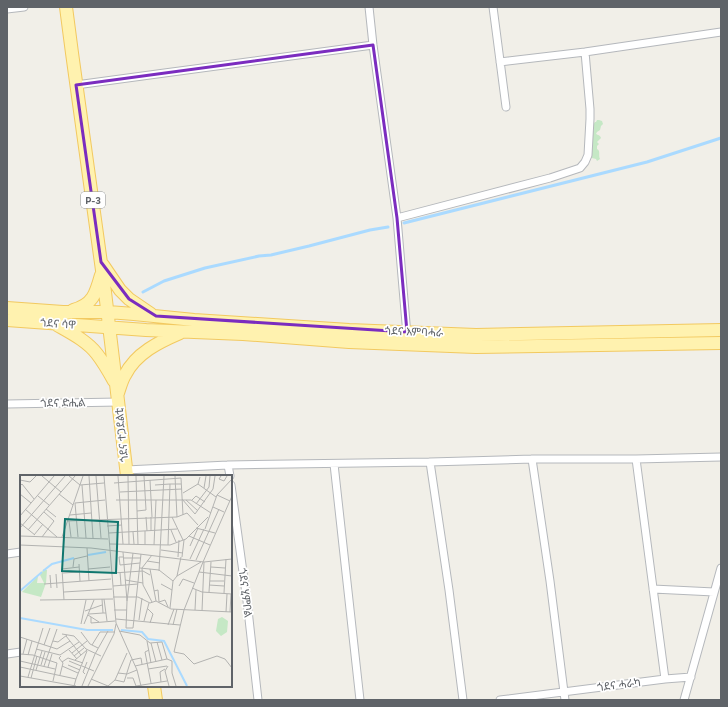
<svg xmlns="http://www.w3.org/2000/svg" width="728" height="707" font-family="Figtree,'Noto Sans Ethiopic',sans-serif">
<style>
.green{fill:#c5e8c5}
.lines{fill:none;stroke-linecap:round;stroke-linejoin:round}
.stream{stroke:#aadaff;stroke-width:3}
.street-casing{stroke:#b5b8bc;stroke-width:9}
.primary-casing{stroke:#f2c960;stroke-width:14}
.street{stroke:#fff;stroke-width:7}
.primary{stroke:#fff2af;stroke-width:12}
.marked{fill:none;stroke:#7b2cbf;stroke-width:3;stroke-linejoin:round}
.labels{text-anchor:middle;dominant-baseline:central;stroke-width:3.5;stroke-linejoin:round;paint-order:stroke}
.shield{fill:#fff;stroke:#8f9295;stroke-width:1}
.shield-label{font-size:10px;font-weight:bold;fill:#5f6368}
.street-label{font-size:11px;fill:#5f6368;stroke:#fff}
.inset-river{fill:none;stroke:#aadaff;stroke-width:2}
.inset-road{fill:none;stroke:#b3b3b1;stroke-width:1}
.view{fill:#0f766e;fill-opacity:0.15;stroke:#0f766e;stroke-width:2}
.inset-edge{fill:none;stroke:#5f6368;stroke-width:2}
</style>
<rect width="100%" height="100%" fill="#f1efe8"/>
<path class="green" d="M 597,120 L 599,120 L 602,121 L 603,124 L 601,126 L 600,130 L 597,132 L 596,134 C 598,135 600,135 601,138 L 597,142 L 599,144 L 597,146 L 597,149 C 601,151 598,155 600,159 L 597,161 L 596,159 L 592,158 L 591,155 L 592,136 L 593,136 L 593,131 L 594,130 L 593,128 L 593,125 L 595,122 L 596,122 Z"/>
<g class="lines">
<path class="stream" d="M 404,223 L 647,162 L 721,138
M 143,292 L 164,281 L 205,268 L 259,256 L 271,255 L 309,246 L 370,230 L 388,227"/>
<g class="street-casing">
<path id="street" d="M 369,7 L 373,45 L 397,218 L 407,335
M 493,7 L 506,107
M 7,9 L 24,7
M 500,62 L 585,52 L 721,32
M 76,85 C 175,71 275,59 373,45
M 397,218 L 550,178 L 580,168 L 585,162 L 588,155 L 590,119 L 590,109 L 585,52
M 7,404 L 119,402
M 532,459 L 550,581 L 565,700
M 636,459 L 665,679
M 430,462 L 449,590 L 463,700
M 334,464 L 360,700
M 228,465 L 230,476
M 126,470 L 228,465 L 430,462 L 532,459 L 636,459 L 721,457
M 231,485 L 247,601 L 258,700
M 7,554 L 21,552
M 653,589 L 714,592
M 7,654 L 21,652
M 500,700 L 665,679 L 691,677
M 684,700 L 721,568"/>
</g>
<g class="primary-casing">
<path id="primary" d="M 66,7 L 72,53 L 105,292 L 127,476
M 103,265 L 120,290 L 129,299 L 151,314
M 7,308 L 63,312 L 108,312 L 134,314 L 194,320 L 349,330 L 476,335 L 721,330
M 73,310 C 93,305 96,293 101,275
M 7,320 L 146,330 L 243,334 L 349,342 L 476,347 L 721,343
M 57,325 C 71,333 87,341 97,354 C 104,363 109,372 114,381
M 118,393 C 120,387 122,380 125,375 C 136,353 159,342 180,333
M 154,686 L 156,700"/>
</g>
<use href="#street" class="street"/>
<use href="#primary" class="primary"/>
</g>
<path class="marked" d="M 373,45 L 397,218 L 407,332 L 156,316 L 129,299 L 101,262 L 76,85 Z"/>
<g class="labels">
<rect class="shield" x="81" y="192" width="24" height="16" rx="3"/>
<g class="shield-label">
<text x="93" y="200">P-3</text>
</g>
<g class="street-label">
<text transform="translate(58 324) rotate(4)">ጎደና ሳዋ</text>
<text transform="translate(414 332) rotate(2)">ጎደና እምባሓራ</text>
<text transform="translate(63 403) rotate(-1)">ጎደና ድሒል</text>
<text transform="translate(122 435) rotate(-96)">ጎደና ተጋደልቲ</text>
<text transform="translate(245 593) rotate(83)">ጎደና ሂምቦል</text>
<text transform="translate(619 685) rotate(-7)">ጎደና ሓራካ</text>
</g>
</g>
<g transform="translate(20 475)">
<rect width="212" height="212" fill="#f1efe8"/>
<path d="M 24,94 L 27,95 L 26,108 L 21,122 L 2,117 L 18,101 L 17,108 L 24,108 L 20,100 ZM 202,142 L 208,146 L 207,157 L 201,161 L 196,156 L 198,144 Z" fill="#c5e8c5"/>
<path class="inset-river" d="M 68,80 L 86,77M 23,96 L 32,89 L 54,83M 0,116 L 22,97M 0,143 L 67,155 L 93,155M 101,155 L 122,157 L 128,164 L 144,166 L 167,211"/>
<path class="inset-road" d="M 22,1 L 41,17M 49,1 L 60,10 L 84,8M 69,1 L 73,63M 76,1 L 81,63M 84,1 L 96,148 L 117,195 L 121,211M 98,1 L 103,69M 108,1 L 109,69M 116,1 L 118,70M 155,1 L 157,42M 201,1 L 199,4 L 204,6 L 207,1M 180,2 L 178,9 L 196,22M 0,5 L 10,7 L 16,1M 130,5 L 132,42M 94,8 L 161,3 L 163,40M 62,10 L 66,63M 135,10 L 150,9M 0,11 L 2,9 L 14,24M 184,13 L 186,1M 100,17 L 162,14M 163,18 L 178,9M 0,19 L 11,28M 39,19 L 53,30M 197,20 L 210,26M 18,21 L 29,30M 162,24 L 175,39 L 193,14 L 195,1M 96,25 L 171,25 L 191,38M 166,25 L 178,36M 172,25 L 176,21 L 185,27M 55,28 L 58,62M 55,28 L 85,25M 176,29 L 189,12 L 190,1M 193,32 L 204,37M 5,34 L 37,62M 26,34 L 36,42M 117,36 L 126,35 L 124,1M 50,40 L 71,38M 0,41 L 34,1M 126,42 L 127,56M 131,42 L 131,56M 152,42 L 163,65M 47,46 L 157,42 L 167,38 L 178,50M 49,46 L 51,62M 0,48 L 15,60M 87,51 L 102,50M 0,53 L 45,1M 176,53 L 195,58M 185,54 L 197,20 L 212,4M 8,55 L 55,1M 151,55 L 156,67M 125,56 L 125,70M 113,57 L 114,69M 89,58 L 157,54M 14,60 L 23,49M 0,61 L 88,64M 169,61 L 190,70M 22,62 L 34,46 L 24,37M 42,62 L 63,1M 90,69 L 150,70 L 166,64 L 188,42M 0,70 L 71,73 L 184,87 L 212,84M 134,70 L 136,25M 148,70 L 150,9 L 161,9M 170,71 L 178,53M 67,73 L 69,106M 141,75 L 163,78M 103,77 L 107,126M 113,78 L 107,126 L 106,153 L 113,153 L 121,79M 132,80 L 122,93 L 123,110 L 132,127M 103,82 L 99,82 L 100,90 L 120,88M 158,82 L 159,65M 162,82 L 164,65M 103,83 L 121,83M 170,84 L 184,54M 176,85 L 199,34M 127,86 L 140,88M 183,87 L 164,135 L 154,177 L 164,179 L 174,189 L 197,181 L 205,184 L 212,193M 183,87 L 212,21M 59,89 L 60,106M 53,92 L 54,84 L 67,81M 191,92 L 205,93M 120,93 L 139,95 L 153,106 L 150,133M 68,94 L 90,92M 130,94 L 136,126M 139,96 L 144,1M 100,97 L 101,110M 179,97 L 212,101M 43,98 L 59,97M 93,98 L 123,96 L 130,100M 36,99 L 37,113M 30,100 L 31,113M 157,101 L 161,82M 105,105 L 123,108M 153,106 L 157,101 L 181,87M 190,106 L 204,106M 24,109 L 91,104M 141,109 L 152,115M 189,110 L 204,111M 93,111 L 118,109M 159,111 L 163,104 L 174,108M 172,113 L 182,117 L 212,119M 134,116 L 138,115 L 139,127M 44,117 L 92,114M 189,117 L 191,87M 204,118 L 206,84M 93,122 L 118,122 L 130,128 L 136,126 L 151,134 L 212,137M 82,124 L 83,138 L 86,138M 84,124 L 87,146M 20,125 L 93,124M 44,125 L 42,94 L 59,92M 139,127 L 145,125 L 148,132M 128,134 L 133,139 L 130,148M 94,135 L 107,135M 175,135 L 176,115M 65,136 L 82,130M 182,136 L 184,87M 206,137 L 207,119M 210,137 L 211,119M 69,139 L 83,138M 68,140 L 79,147M 71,142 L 71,148 L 95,146M 96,144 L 160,150M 119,145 L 122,123M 124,146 L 129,128M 61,149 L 66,125M 64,149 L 74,125M 148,150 L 154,134M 153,150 L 157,134M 99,156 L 120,160 L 130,168 L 142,167 L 147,184 L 152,186 L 152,198 L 156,211M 61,157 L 70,169 L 78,173M 42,159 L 54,161 L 66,174 L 81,181M 46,161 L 61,180M 0,162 L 37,174 L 50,166M 33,166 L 38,167 L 47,160M 127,166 L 131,188M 137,167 L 142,185M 131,168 L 136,187M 24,170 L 30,153M 72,170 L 80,157 L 95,157M 16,174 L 40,180 L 59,167M 49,175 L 57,184M 129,175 L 125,177 L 131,208M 52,178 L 67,166M 0,179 L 13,180 L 37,188 L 33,206M 3,179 L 7,164M 8,180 L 12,166M 54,181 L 64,173M 55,185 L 67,175M 0,186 L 35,194M 49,186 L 61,191M 42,187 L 48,183 L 63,188M 21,190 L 25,177M 48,190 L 60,195M 24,191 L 37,154M 42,191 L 58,198M 62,191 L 74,196M 115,191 L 147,184M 148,191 L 145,196 L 149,211M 0,192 L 56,204 L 54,211M 28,192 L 32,179M 128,194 L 147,191M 16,195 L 22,176M 98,198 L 107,199 L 117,195M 65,199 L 63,197 L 67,187M 40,200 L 43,188 L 39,183 L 41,181M 0,201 L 56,211M 8,202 L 23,153M 11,203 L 17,181M 107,203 L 113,203 L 116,211 L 147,206M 56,204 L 67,176M 71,204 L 88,211M 95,205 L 104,207 L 111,185 L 121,183 L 122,189M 141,207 L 140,197 L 145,194M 62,211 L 75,179 L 88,156M 68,211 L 94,159 L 96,149M 88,211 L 95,205 L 107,178"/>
<path class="view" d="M 45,44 L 98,47 L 96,98 L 42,96 Z"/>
<rect width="212" height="212" class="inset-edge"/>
</g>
<rect width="728" height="707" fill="none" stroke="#5f6368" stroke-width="16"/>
</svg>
